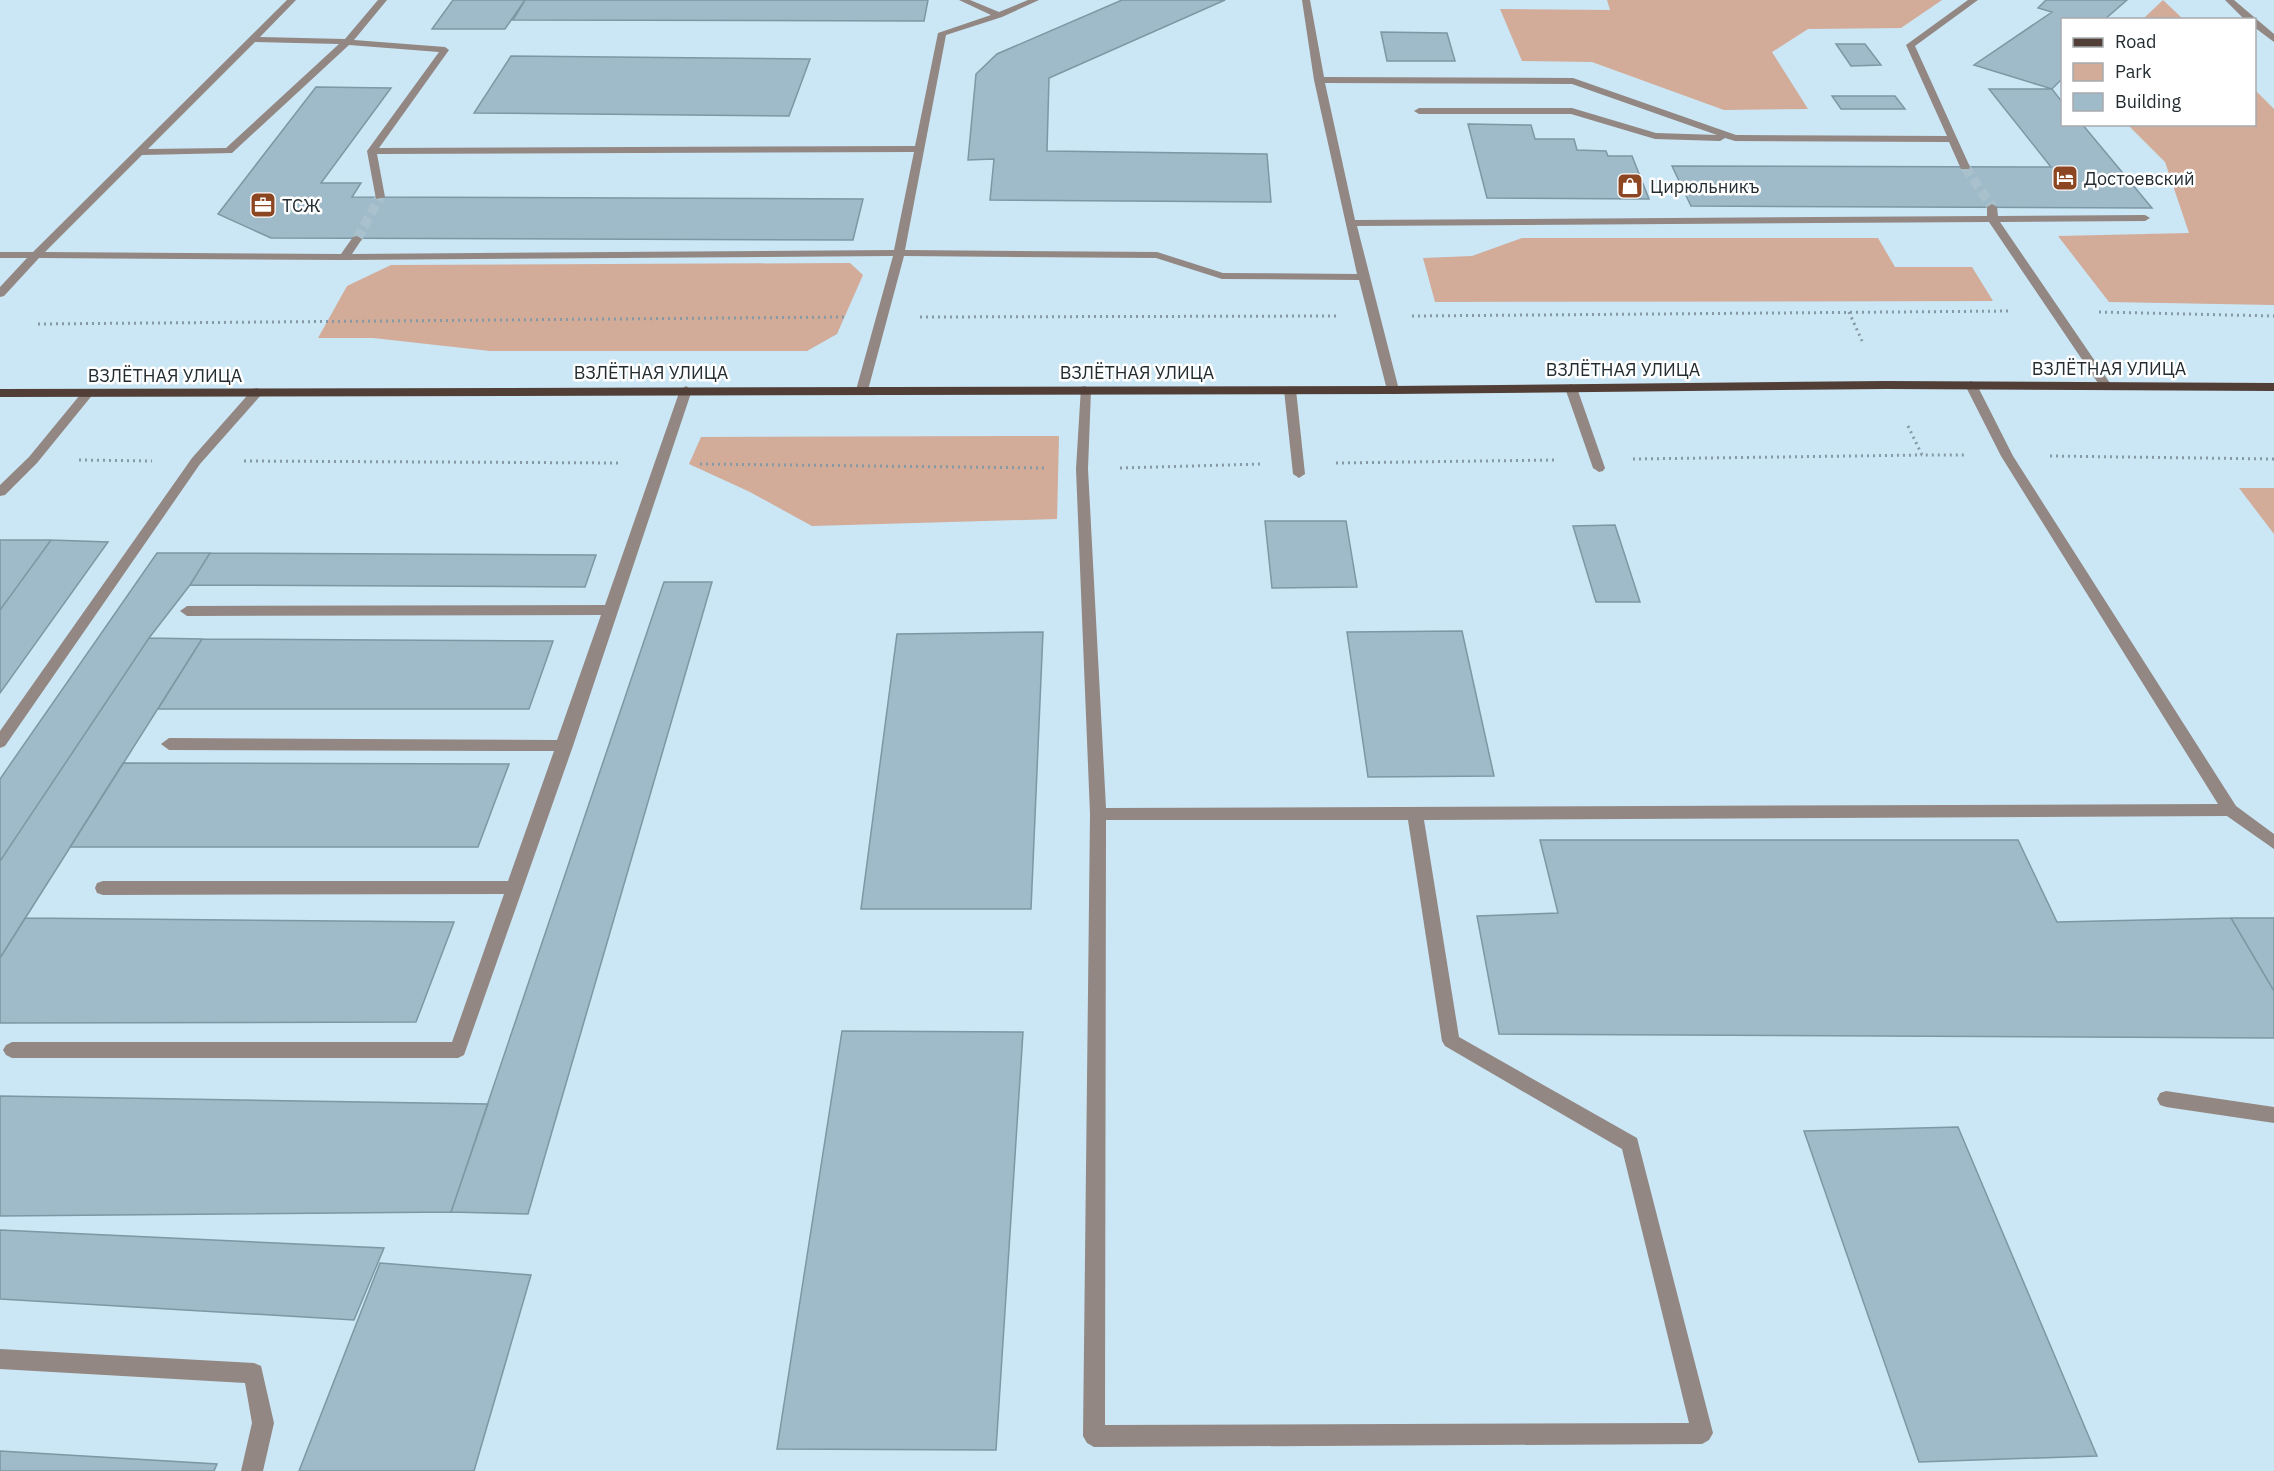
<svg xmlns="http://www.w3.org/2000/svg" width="2274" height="1471" font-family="'IBM Plex Sans',sans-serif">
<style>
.green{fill:#d2ab99}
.building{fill:#9fbac8;stroke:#7d97a4;stroke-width:1.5}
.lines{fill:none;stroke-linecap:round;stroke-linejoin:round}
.minor-tunnel{stroke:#a9c1cd;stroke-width:10;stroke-dasharray:10 4.5;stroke-linecap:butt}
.path{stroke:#869aa5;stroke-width:3;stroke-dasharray:2 4;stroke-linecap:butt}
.minor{fill:#928782;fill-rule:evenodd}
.major{fill:#513e36;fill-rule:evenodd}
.labels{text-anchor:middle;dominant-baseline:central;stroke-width:5;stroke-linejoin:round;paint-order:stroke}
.far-poi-label{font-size:18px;fill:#222c31;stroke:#fff;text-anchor:start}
.far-street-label{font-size:18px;fill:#222c31;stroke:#fff}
</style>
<rect width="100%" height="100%" fill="#cbe6f4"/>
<path class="green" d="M 1607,0 L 1942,0 L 1901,28 L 1808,29 L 1772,52 L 1808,109 L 1724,110 L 1592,62 L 1522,61 L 1500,9 L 1610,10 Z
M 2163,0 L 2183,19 L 2143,19 Z
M 2255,90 L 2274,109 L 2274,305 L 2109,302 L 2058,236 L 2189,233 L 2165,162 L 2128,125 L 2254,124 Z
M 1522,238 L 1878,238 L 1895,267 L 1972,267 L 1993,301 L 1435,302 L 1423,258 L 1472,256 Z
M 850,263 L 863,275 L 837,334 L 807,351 L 490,351 L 373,338 L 318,338 L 347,286 L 391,265 Z
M 1059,436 L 1057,519 L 812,526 L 750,492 L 689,464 L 701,437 Z
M 2274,488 L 2274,534 L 2239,488 Z"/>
<path class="building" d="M 453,0 L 525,0 L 505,29 L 432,29 Z
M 525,0 L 928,0 L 924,21 L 513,20 Z
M 1122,0 L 1225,0 L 1049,78 L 1047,151 L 1267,154 L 1271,202 L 990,200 L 994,159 L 968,160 L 976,74 L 997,54 Z
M 2046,0 L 2127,0 L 2104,20 L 2062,20 L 2062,79 L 2052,89 L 1974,65 L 2052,12 L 2038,8 Z
M 1381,32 L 1447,33 L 1455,61 L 1387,61 Z
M 1836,44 L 1865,44 L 1881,65 L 1851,66 Z
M 511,56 L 810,59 L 789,116 L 474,113 Z
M 316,87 L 391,88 L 321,183 L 361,183 L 352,197 L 863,199 L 853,240 L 271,238 L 218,214 Z
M 1989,89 L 2052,89 L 2062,102 L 2062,124 L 2082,124 L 2152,208 L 1691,206 L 1672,166 L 2051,167 Z
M 1832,96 L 1895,96 L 1905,109 L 1841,109 Z
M 1468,124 L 1531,125 L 1535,139 L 1574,139 L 1577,150 L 1606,151 L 1608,156 L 1632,156 L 1649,199 L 1487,198 Z
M 1265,521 L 1346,521 L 1357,587 L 1272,588 Z
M 1615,525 L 1640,602 L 1596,602 L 1573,526 Z
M 0,540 L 51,540 L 0,610 Z
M 51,540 L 108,542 L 0,693 L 0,610 Z
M 157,553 L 210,553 L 190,585 L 149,638 L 0,861 L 0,779 Z
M 210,553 L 596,555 L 585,587 L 190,585 Z
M 664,582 L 712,582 L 528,1214 L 451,1212 Z
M 1462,631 L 1494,776 L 1368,777 L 1347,632 Z
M 1043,632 L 1031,909 L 861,909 L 897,634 Z
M 149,638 L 202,639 L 0,958 L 0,861 Z
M 202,639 L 553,641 L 529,709 L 158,709 Z
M 123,763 L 509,764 L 478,847 L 70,847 Z
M 1540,840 L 2018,840 L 2057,922 L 2231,918 L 2274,991 L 2274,1038 L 1499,1034 L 1477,916 L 1558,913 Z
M 25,918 L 454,922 L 416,1022 L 0,1023 L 0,958 Z
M 2231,918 L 2274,918 L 2274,991 Z
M 842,1031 L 1023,1032 L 996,1450 L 777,1449 Z
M 0,1096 L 488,1104 L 451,1212 L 0,1216 Z
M 1958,1127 L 2097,1456 L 1919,1462 L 1804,1131 Z
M 0,1230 L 384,1248 L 354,1320 L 0,1299 Z
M 380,1263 L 531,1275 L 474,1471 L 299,1471 Z
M 0,1451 L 217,1464 L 214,1471 L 0,1471 Z"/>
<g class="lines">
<path class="minor-tunnel" d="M 1965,167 L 1992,207
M 357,239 L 380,197"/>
<path class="path" d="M 1849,312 L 1862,341
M 2099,312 L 2274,316
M 1412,316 L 2011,311
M 920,317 L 1336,316
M 38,324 L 844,317
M 1908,426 L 1922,455 L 1965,455
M 2050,456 L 2274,459
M 1633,459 L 1922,455
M 79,460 L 152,461
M 244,461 L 620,463
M 1336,463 L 1556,460
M 700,464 L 1046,468
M 1120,468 L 1262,464"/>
<path class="minor" d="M 287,0 L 296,0 L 260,37 L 345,39 L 378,0 L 387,0 L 354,40 L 445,47 L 449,50 L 379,148 L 915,146 L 938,33 L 991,15 L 959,0 L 970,0 L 999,12 L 1028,0 L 1039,0 L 1002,17 L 946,35 L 905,250 L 1157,252 L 1223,273 L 1357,274 L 1314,80 L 1302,0 L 1310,0 L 1324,77 L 1573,78 L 1736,135 L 1947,136 L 1906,45 L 1968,0 L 1978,0 L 1915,46 L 1970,167 L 1969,169 L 1961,169 L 1949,142 L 1735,141 L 1725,138 L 1720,141 L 1655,139 L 1571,114 L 1419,114 L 1414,111 L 1419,108 L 1572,108 L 1656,133 L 1717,135 L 1572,84 L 1325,83 L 1355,220 L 1987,216 L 1987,207 L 1992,204 L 1997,207 L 1998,216 L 2145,215 L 2150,218 L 2145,221 L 2000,222 L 2112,386 L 2106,390 L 2102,389 L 1989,222 L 1357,226 L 1399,390 L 1393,394 L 1387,390 L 1359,280 L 1222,279 L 1156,258 L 904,256 L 868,390 L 862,394 L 856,390 L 893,256 L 344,260 L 39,258 L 4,296 L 0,297 L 0,287 L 27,258 L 0,258 L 0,252 L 33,252 ZM 255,42 L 339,44 L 226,148 L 148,149 ZM 349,45 L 439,52 L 367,151 L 376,199 L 385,197 L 377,154 L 914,152 L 894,250 L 352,254 L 362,239 L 357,236 L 353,237 L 341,254 L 45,252 L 142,155 L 232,153 Z
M 2225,0 L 2234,0 L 2274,34 L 2274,42 L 2254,27 L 2254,20 L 2245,20 Z
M 1971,381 L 1977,385 L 2013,456 L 2236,806 L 2274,834 L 2274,849 L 2227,816 L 1424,820 L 1459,1037 L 1637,1138 L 1713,1433 L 1709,1440 L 1702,1444 L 1094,1447 L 1087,1443 L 1083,1436 L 1090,814 L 1076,469 L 1081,387 L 1085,386 L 1091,390 L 1088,469 L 1106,808 L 2218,804 L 2001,456 L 1965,385 ZM 1106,820 L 1408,820 L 1442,1041 L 1445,1046 L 1622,1149 L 1689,1423 L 1105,1425 Z
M 1571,384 L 1577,388 L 1605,468 L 1603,471 L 1599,472 L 1593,468 L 1565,388 Z
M 686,386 L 692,390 L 573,746 L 464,1055 L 458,1058 L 12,1058 L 6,1055 L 3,1050 L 6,1045 L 12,1042 L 452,1042 L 504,894 L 103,895 L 97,893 L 95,888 L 97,883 L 103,881 L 508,881 L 554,751 L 169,750 L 161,744 L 169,738 L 557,740 L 601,615 L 187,616 L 180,611 L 187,606 L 605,605 L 680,390 Z
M 1290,386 L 1296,390 L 1305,474 L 1299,478 L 1293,474 L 1284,390 Z
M 257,388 L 263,392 L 261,395 L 200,464 L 5,746 L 0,748 L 0,731 L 192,458 L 253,389 Z
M 88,389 L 94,393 L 37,463 L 5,495 L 0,496 L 0,485 L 29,457 L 84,390 Z
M 2166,1091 L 2274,1107 L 2274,1123 L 2166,1107 L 2160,1105 L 2157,1099 L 2160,1093 Z
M 0,1349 L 254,1363 L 261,1366 L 274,1423 L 263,1471 L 241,1471 L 252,1423 L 245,1383 L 0,1369 Z"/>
<path class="major" d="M 1886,381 L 2274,383 L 2274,391 L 1886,389 L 1393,394 L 0,397 L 0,389 L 1393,386 Z"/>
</g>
<defs>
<g id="hotel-square" transform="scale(1.35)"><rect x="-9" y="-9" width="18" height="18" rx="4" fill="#8d4622" stroke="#fff"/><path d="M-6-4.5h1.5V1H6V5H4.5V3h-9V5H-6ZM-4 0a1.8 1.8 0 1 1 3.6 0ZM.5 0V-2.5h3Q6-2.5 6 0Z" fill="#fff"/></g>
<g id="shop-square" transform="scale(1.35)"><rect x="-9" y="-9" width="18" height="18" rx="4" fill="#8d4622" stroke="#fff"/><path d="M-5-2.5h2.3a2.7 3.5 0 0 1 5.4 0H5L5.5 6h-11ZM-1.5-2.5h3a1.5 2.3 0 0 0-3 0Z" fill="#fff"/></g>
<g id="office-square" transform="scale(1.35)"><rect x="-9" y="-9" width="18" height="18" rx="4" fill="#8d4622" stroke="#fff"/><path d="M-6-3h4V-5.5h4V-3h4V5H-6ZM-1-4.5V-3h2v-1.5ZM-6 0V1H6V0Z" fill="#fff"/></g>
</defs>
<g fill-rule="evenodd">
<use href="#hotel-square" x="2065" y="178"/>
<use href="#shop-square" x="1630" y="186"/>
<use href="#office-square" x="263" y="205"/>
</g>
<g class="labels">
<g class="far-poi-label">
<text x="2084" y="178">Достоевский</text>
<text x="1650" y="186">Цирюльникъ</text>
<text x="282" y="205">ТСЖ</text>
</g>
<g class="far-street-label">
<text x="2109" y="368">ВЗЛЁТНАЯ УЛИЦА</text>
<text x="1623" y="369">ВЗЛЁТНАЯ УЛИЦА</text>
<text x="651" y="372">ВЗЛЁТНАЯ УЛИЦА</text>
<text x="1137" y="372">ВЗЛЁТНАЯ УЛИЦА</text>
<text x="165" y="375">ВЗЛЁТНАЯ УЛИЦА</text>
</g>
</g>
<rect x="2061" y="18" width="195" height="108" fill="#ffffff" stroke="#a7abad" stroke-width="1.5"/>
<rect x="2073" y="38" width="30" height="9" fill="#513e36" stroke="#a7abad" stroke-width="1.5"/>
<text x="2115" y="48" font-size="18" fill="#222c31">Road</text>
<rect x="2073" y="63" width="30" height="18" fill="#d2ab99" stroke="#a7abad" stroke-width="1.5"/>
<text x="2115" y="78" font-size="18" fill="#222c31">Park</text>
<rect x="2073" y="93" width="30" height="18" fill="#9fbac8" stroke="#a7abad" stroke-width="1.5"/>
<text x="2115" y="108" font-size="18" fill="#222c31">Building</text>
</svg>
